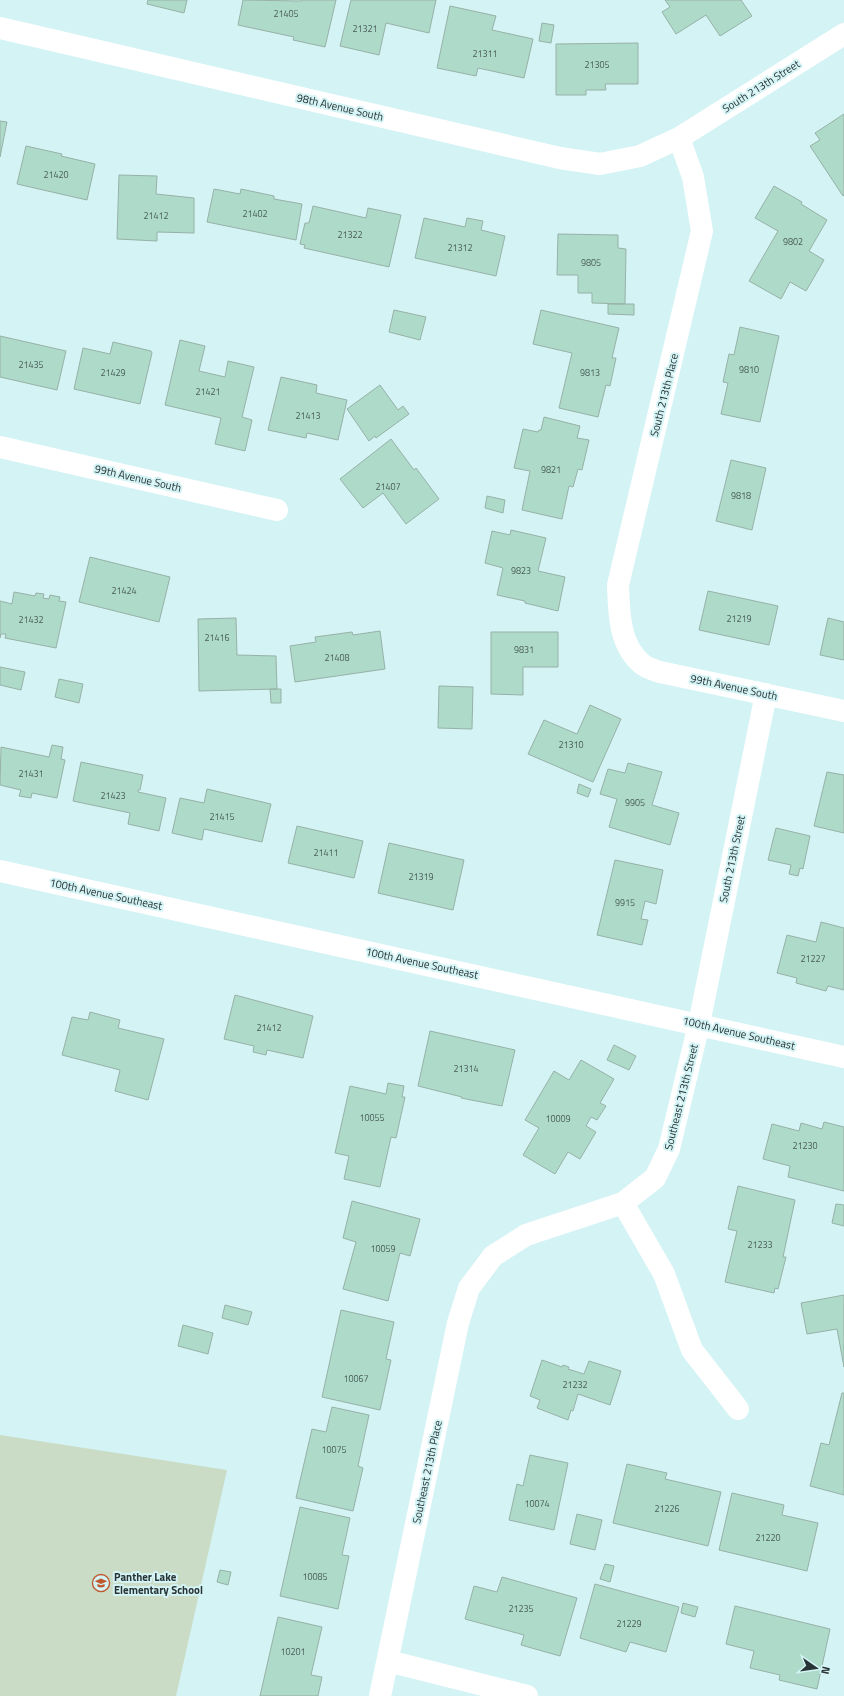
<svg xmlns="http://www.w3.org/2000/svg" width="844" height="1696" font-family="'Titillium Web',sans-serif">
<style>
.green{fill:#cbdcc6}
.building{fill:#aedac9;stroke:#97b1a7}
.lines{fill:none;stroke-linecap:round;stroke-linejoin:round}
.street{stroke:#fff;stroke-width:22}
.secondary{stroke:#fff;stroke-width:22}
.labels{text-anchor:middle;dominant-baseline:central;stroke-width:4;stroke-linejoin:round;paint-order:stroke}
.number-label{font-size:9px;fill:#495d59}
.street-label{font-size:11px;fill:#273334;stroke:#d4f3f5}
.poi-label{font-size:11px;font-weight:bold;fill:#273334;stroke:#d4f3f5;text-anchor:start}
</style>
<rect width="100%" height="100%" fill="#d4f3f5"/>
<path class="green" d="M 0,1435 L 227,1470 L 176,1696 L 0,1696 Z"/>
<path class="building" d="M 148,0 L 187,0 L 184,13 L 147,4 Z
M 243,0 L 301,1 L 302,0 L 336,0 L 325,47 L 293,40 L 294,37 L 238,25 Z
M 351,0 L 436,0 L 429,33 L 386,23 L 379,55 L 340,46 Z
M 665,0 L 741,0 L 752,16 L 720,36 L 706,15 L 676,34 L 662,12 L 670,7 Z
M 450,6 L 496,16 L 492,30 L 533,39 L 524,78 L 478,68 L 476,76 L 437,68 Z
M 542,23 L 554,25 L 551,43 L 539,41 Z
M 638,43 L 638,84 L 605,84 L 606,90 L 586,90 L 586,95 L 556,95 L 556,44 Z
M 844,114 L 844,195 L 843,196 L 810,146 L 820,140 L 815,133 Z
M 0,121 L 7,122 L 0,157 Z
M 26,146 L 62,154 L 61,156 L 95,164 L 87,200 L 17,184 Z
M 119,175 L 157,176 L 156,194 L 194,198 L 194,233 L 157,232 L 157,241 L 117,239 Z
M 774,186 L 802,202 L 801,204 L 827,220 L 809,251 L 824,260 L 806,291 L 790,282 L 781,299 L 749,281 L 778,231 L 755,218 Z
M 214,189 L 240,194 L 241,189 L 274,196 L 274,199 L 302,204 L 296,240 L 207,222 Z
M 313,206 L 366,218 L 368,208 L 401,215 L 389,267 L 304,248 L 305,245 L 300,244 L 305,223 L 309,223 Z
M 424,218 L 465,227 L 467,218 L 483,221 L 481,230 L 505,236 L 496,276 L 415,258 Z
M 558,234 L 618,235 L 618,248 L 626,249 L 625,304 L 592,303 L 592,293 L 578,293 L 578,275 L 557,275 Z
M 608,304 L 634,304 L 634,315 L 608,314 Z
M 394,310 L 426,317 L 420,340 L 389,332 Z
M 541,310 L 619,328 L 612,358 L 616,358 L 610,386 L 606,385 L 598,417 L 559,408 L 572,353 L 533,344 Z
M 740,327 L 779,336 L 760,422 L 721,414 L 728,383 L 723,382 L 729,354 L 734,355 Z
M 0,336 L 66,351 L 57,390 L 0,377 Z
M 180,340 L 205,346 L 199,371 L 225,377 L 228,361 L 254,367 L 242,417 L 252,420 L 245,451 L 215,444 L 221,418 L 165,405 Z
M 113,342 L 151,351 L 152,353 L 140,404 L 74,389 L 83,348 L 110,354 Z
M 281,377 L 317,385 L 316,393 L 347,400 L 338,440 L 307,433 L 306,438 L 268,430 Z
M 380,385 L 398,410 L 403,406 L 409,414 L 376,438 L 375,436 L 369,441 L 347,409 Z
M 544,417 L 580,426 L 577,438 L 589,440 L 582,470 L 578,469 L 573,487 L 569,486 L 562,519 L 522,510 L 530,471 L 514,468 L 523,429 L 538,432 L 539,430 L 541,430 Z
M 391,439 L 414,470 L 416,468 L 439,499 L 406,524 L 383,493 L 363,508 L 340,479 Z
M 731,460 L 766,468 L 752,530 L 716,521 Z
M 487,496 L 505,500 L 503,513 L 485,508 Z
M 511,530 L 546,538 L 538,571 L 565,577 L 558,611 L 525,603 L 525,601 L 497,595 L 503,568 L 485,563 L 492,531 L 510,535 Z
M 90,557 L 170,577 L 159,622 L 79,602 Z
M 708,591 L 778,606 L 769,645 L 699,630 Z
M 14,592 L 35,596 L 36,593 L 44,594 L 43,598 L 49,599 L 50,595 L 60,597 L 59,601 L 66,602 L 56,648 L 5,638 L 6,634 L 1,634 L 0,638 L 0,601 L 12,604 Z
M 236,618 L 237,655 L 276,656 L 277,689 L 199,691 L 198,619 Z
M 828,618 L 844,622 L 844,660 L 820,655 Z
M 380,631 L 385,669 L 295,682 L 290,646 L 316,642 L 315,637 L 352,632 L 353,635 Z
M 491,632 L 558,632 L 558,667 L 523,667 L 523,695 L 491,694 Z
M 0,667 L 25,672 L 21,690 L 0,685 Z
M 59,679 L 83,684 L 79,703 L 55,697 Z
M 439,686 L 473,687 L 472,729 L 438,728 Z
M 270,689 L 281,689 L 281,703 L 271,703 Z
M 590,705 L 621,719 L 593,782 L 528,754 L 544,720 L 577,734 Z
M 52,745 L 63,747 L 61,759 L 65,760 L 57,798 L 32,793 L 31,798 L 19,796 L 21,790 L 0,785 L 1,747 L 49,757 Z
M 81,762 L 143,775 L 140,790 L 138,790 L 138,792 L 166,798 L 159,831 L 128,824 L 130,813 L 73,801 Z
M 628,763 L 662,772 L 652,805 L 679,813 L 670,845 L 609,827 L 617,799 L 600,794 L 608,769 L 625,773 Z
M 827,772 L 844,775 L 844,833 L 814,826 Z
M 579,784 L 591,789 L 588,797 L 577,793 Z
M 207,789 L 271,804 L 262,842 L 204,829 L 202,840 L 172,833 L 180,798 L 204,803 Z
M 297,826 L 363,841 L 354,878 L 288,863 Z
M 776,828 L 810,836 L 803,869 L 800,868 L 798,876 L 789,874 L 791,865 L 768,860 Z
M 389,843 L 464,860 L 453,910 L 378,893 Z
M 615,860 L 663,870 L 656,904 L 645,901 L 641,919 L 648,920 L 642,945 L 597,935 Z
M 821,922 L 844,928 L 844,990 L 828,986 L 826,991 L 796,983 L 797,978 L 777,973 L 787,935 L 816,942 Z
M 235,995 L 313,1016 L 303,1058 L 267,1050 L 266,1055 L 253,1052 L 254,1046 L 224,1039 Z
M 90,1012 L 120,1020 L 118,1028 L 164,1039 L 148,1100 L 115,1091 L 120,1070 L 62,1055 L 72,1017 L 88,1020 Z
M 430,1031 L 515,1050 L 502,1106 L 461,1098 L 462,1097 L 418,1086 Z
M 614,1045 L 636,1056 L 629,1070 L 607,1060 Z
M 581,1060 L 614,1079 L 600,1103 L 606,1106 L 597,1120 L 591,1117 L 586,1126 L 596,1132 L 580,1159 L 568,1152 L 555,1174 L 523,1155 L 539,1128 L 525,1120 L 554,1071 L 569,1080 Z
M 388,1083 L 404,1086 L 402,1097 L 405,1097 L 396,1138 L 391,1137 L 380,1187 L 344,1179 L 349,1156 L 335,1153 L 350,1086 L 386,1094 Z
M 824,1122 L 844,1127 L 844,1191 L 788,1177 L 790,1166 L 763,1159 L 772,1124 L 799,1131 L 801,1123 L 822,1129 Z
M 738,1186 L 795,1200 L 783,1257 L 786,1257 L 778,1289 L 775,1288 L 774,1293 L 725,1282 L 737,1231 L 728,1229 Z
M 352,1201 L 420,1219 L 410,1256 L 400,1253 L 388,1301 L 343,1289 L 356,1242 L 343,1238 Z
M 836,1204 L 844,1205 L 844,1226 L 832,1223 Z
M 844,1295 L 844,1367 L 837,1329 L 807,1334 L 801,1303 Z
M 225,1305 L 252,1312 L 248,1325 L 222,1318 Z
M 341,1310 L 394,1322 L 386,1359 L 391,1360 L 380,1410 L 322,1397 Z
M 183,1325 L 213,1333 L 208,1354 L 178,1346 Z
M 542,1360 L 562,1367 L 563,1365 L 569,1367 L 568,1369 L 584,1374 L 589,1361 L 621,1371 L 610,1405 L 578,1394 L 573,1411 L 571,1410 L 568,1420 L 537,1408 L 540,1400 L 530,1396 Z
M 842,1393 L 844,1393 L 844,1495 L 810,1486 L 821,1443 L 829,1445 Z
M 332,1407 L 369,1415 L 358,1466 L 363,1468 L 353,1511 L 296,1498 L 312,1429 L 326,1432 Z
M 530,1455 L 568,1463 L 554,1530 L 509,1520 L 517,1484 L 523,1486 Z
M 627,1464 L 667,1473 L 665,1479 L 721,1492 L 708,1546 L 613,1523 Z
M 732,1493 L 784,1505 L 782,1515 L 818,1523 L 807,1571 L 719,1550 Z
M 300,1507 L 350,1518 L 342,1555 L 349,1556 L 338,1609 L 280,1596 Z
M 577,1514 L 602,1520 L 595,1550 L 570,1544 Z
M 605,1564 L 614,1566 L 610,1582 L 600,1579 Z
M 220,1570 L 231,1572 L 228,1585 L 217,1582 Z
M 502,1577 L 577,1598 L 560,1656 L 521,1645 L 524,1635 L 465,1619 L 474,1586 L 497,1592 Z
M 595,1584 L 679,1607 L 666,1652 L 630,1642 L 626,1652 L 580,1638 Z
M 683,1603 L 698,1607 L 695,1617 L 681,1613 Z
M 735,1606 L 830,1629 L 817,1689 L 779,1680 L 780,1675 L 750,1668 L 754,1651 L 726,1644 Z
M 278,1617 L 322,1627 L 311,1675 L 322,1677 L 318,1696 L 260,1696 Z"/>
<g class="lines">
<path class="street" d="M 0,28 L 560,158 L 600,164 L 640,156 L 679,138 L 844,34
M 679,138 L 693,177 L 702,231 L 618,585 C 619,613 619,645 642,664 C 647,668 654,670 660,672 L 844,711
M 0,447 L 277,510
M 623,1203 L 664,1274 L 692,1350 L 738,1409
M 388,1661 L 527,1696
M 380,1696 L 458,1323 L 469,1288 L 493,1256 L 526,1235 L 623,1203 L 655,1178 L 669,1149 L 699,1024 L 766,694"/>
<path class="secondary" d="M 0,871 L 844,1057"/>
</g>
<defs>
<g id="school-ring" transform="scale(0.9)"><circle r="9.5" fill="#d4f3f5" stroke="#bf582e" stroke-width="1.5"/><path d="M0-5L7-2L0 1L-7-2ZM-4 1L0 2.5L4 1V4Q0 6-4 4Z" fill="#bf582e"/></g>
</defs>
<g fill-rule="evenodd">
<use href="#school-ring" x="101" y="1583"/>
</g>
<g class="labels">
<g class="number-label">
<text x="286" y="13">21405</text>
<text x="365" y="28">21321</text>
<text x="485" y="53">21311</text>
<text x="597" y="64">21305</text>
<text x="56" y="174">21420</text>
<text x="255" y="213">21402</text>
<text x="156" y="215">21412</text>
<text x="350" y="234">21322</text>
<text x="793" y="241">9802</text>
<text x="460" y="247">21312</text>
<text x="591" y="262">9805</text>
<text x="31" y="364">21435</text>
<text x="749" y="369">9810</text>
<text x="113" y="372">21429</text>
<text x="590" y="372">9813</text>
<text x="208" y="391">21421</text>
<text x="308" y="415">21413</text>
<text x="551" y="469">9821</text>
<text x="388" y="486">21407</text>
<text x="741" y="495">9818</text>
<text x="521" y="570">9823</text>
<text x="124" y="590">21424</text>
<text x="739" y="618">21219</text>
<text x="31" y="619">21432</text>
<text x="217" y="637">21416</text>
<text x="524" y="649">9831</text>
<text x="337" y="657">21408</text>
<text x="571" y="744">21310</text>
<text x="31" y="773">21431</text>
<text x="113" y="795">21423</text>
<text x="635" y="802">9905</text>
<text x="222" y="816">21415</text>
<text x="326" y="852">21411</text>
<text x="421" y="876">21319</text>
<text x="625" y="902">9915</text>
<text x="813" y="958">21227</text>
<text x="269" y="1027">21412</text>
<text x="466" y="1068">21314</text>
<text x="372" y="1117">10055</text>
<text x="558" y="1118">10009</text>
<text x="805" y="1145">21230</text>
<text x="760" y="1244">21233</text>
<text x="383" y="1248">10059</text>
<text x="356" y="1378">10067</text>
<text x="575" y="1384">21232</text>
<text x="334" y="1449">10075</text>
<text x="537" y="1503">10074</text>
<text x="667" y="1508">21226</text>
<text x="768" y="1537">21220</text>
<text x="315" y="1576">10085</text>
<text x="521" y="1608">21235</text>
<text x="629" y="1623">21229</text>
<text x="293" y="1651">10201</text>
</g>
<g class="street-label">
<text transform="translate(761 86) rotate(-32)">South 213th Street</text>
<text transform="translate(340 107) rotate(13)">98th Avenue South</text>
<text transform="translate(664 395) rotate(-76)">South 213th Place</text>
<text transform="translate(138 478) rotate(13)">99th Avenue South</text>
<text transform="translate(734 687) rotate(12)">99th Avenue South</text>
<text transform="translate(732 859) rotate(-78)">South 213th Street</text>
<text transform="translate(106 894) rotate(12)">100th Avenue Southeast</text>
<text transform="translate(422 963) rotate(12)">100th Avenue Southeast</text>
<text transform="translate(739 1033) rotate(13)">100th Avenue Southeast</text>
<text transform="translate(681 1097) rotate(-76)">Southeast 213th Street</text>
<text transform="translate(427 1472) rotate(-78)">Southeast 213th Place</text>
</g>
<g class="poi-label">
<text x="114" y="1577">Panther Lake<tspan x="114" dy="13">Elementary School</tspan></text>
</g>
</g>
<g transform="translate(816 1668) rotate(103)" stroke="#d4f3f5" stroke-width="3" paint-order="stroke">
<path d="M0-3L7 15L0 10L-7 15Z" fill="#273334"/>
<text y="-6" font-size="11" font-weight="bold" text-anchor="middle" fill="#273334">N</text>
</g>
</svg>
